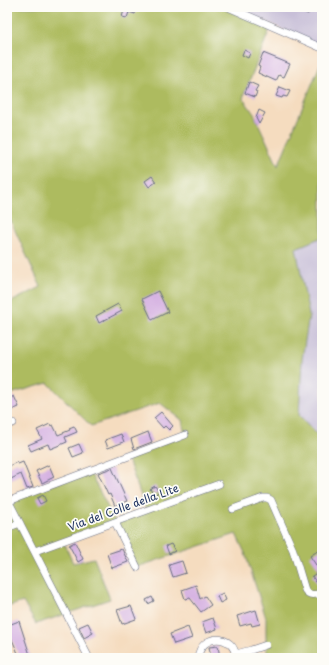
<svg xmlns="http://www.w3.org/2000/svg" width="329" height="665" font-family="'Playpen Sans',sans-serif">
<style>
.industrial{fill:#c8bfd8}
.green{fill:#adbb5e;stroke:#64755e}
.building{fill:#d4afe1}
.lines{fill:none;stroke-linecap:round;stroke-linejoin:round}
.minor-casing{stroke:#676c80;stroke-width:8}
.minor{stroke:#fff;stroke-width:7}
.labels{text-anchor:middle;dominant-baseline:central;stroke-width:3.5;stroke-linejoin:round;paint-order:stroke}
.street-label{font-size:11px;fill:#1b2f5e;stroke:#fdfcf7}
</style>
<rect width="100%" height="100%" fill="#fdfcf7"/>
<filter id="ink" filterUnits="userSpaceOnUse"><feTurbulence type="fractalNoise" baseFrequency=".025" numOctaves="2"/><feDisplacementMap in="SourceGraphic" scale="8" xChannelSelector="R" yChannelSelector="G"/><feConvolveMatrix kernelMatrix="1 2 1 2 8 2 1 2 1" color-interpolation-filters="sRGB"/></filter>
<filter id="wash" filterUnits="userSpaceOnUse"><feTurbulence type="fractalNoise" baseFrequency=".012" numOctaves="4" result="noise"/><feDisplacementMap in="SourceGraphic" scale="16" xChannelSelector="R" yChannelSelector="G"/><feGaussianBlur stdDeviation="0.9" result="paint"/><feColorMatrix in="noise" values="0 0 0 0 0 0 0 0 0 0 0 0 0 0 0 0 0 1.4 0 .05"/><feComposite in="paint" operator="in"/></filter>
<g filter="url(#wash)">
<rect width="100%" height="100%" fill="#f5dcbf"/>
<path class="industrial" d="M 235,7 L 322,7 L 322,48 Z
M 322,237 L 322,438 L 321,439 L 299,415 L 302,360 L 309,315 L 296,247 Z"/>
<path class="green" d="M 7,7 L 224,7 L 271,26 L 243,98 L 254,114 L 278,166 L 322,60 L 322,237 L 296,248 L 309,315 L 302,360 L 299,415 L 321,439 L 322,438 L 322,658 L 268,658 L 266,645 L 266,618 L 245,553 L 236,534 L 137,567 L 115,522 L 63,541 L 73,563 L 94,558 L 110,599 L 36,624 L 23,602 L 7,607 L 7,498 L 9,501 L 89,471 L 115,521 L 146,510 L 127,457 L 185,435 L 182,420 L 160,403 L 91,426 L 48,383 L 7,395 L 7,304 L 41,287 L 7,213 Z"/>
<g id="blocks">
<path class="building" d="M 118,7 L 137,7 L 135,14 L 129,12 L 127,18 L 122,17 L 124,10 L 118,8 Z
M 291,7 L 310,7 L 308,14 Z
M 244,50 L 250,53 L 248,58 L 242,55 Z
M 263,53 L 290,64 L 284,77 L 279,75 L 276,81 L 258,73 L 260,67 L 258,66 Z
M 249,82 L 258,86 L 255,91 L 257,92 L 255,97 L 245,93 Z
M 280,87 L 290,91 L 287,97 L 283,96 L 282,98 L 276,96 Z
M 259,110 L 265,113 L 259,124 L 256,118 Z
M 152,176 L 156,182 L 149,187 L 145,181 Z
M 158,291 L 168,312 L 152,320 L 142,299 Z
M 118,304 L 122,311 L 99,323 L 96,316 Z
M 14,396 L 19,407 L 7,412 L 7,400 Z
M 161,412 L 173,426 L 169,430 L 165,426 L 163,428 L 154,418 Z
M 50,424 L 51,426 L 53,425 L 58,435 L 70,430 L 69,428 L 74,426 L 77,432 L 65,437 L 67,442 L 50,449 L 48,444 L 31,451 L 28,445 L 42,439 L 37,430 Z
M 148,432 L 152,442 L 134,449 L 131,439 Z
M 121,434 L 124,442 L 108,448 L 105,440 Z
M 79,444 L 83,453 L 73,457 L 69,448 Z
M 17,462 L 18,464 L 23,462 L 33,487 L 27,489 L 21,474 L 7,481 L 7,467 Z
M 49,465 L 54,477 L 42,483 L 36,471 Z
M 112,468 L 127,501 L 115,506 L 110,494 L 108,495 L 98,473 Z
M 155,486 L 159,492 L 154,495 L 150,489 Z
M 43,495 L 46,501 L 40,504 L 37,498 Z
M 75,542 L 83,559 L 78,562 L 69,545 Z
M 171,544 L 175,551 L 169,554 L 166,546 Z
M 322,548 L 322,588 L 320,588 L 312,576 L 320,571 L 310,556 Z
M 122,549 L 128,562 L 112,568 L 107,554 Z
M 182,561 L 186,573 L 173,577 L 169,565 Z
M 196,585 L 200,599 L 205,596 L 211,605 L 201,612 L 190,598 L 185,599 L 182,590 Z
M 223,593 L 226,600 L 220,603 L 217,596 Z
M 152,597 L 154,601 L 148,604 L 146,600 Z
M 131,606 L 136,619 L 122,624 L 117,610 Z
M 256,610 L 260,624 L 252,626 L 251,623 L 240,626 L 237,616 Z
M 7,615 L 11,624 L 19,621 L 31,658 L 20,658 L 11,637 L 7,641 Z
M 213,618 L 217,629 L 206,633 L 202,622 Z
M 88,623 L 93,633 L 84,638 L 79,627 Z
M 188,627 L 192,638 L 174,644 L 170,634 Z
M 218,646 L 220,658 L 211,658 L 209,647 Z"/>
</g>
</g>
<g filter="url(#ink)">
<use href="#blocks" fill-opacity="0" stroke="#676c80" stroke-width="1"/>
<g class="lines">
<g class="minor-casing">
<path id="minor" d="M 228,7 L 322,48
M 7,425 L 13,423
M 7,498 L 89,658
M 9,501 L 185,435
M 233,509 L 263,498 L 267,498 L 271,500 L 293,550 L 305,590 C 309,596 315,595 322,593
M 115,522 L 137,567
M 7,528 L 20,523
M 35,551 L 219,484
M 236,654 L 251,650 L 266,645
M 198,658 C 200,633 235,633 236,658"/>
</g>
<use href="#minor" class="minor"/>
</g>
</g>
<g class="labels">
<g class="street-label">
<text transform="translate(123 507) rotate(-20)">Via del Colle della Lite</text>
</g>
</g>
<rect width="329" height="665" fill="none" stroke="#fdfcf7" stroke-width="24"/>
</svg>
